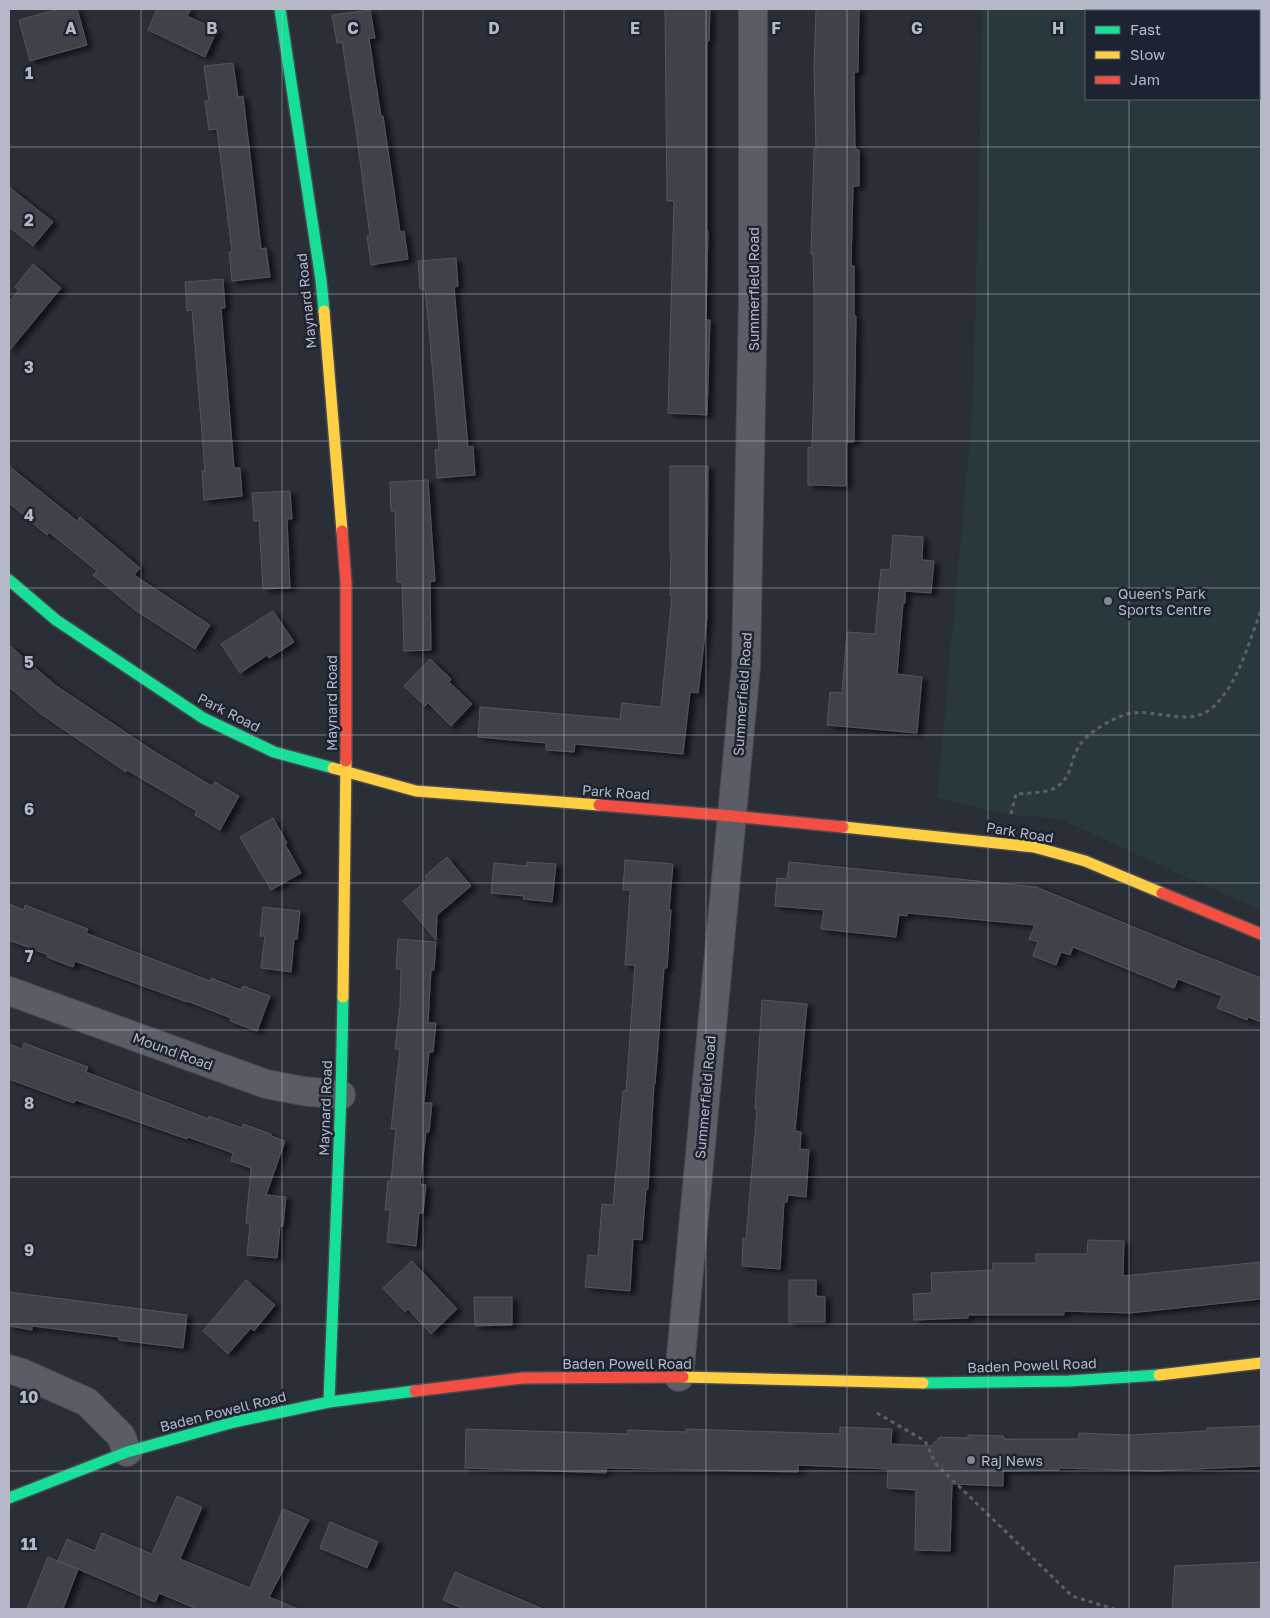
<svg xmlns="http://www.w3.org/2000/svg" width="1270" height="1618" font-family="'Golos Text',sans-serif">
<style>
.green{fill:#28383c;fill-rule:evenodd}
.building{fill:#40434a;stroke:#52565e;filter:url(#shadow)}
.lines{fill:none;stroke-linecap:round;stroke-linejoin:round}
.street-casing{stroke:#46494f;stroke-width:30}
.fast-casing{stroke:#46494f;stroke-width:14}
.slow-casing{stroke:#46494f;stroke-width:14}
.jam-casing{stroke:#46494f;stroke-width:14}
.path{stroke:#5d6068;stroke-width:3;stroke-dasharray:4 4;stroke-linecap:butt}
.street{stroke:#5a5d65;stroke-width:28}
.fast{stroke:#16e098;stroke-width:11}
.slow{stroke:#ffcf43;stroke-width:11}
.jam{stroke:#f24e42;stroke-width:11}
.grid{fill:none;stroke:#b5b9c7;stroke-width:1;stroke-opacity:0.55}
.poi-dot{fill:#848894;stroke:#1e2331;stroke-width:2}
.labels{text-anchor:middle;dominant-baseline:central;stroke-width:5;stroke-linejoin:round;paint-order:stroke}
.street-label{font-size:14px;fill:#b5b9c7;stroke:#1e2331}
.poi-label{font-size:14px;fill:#b5b9c7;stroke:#1e2331;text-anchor:start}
.grid-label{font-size:16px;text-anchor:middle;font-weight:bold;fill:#b5b9c7;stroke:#1e2331;stroke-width:5;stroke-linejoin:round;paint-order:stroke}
</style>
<defs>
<filter id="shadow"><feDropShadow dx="5.5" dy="3" stdDeviation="2.5" flood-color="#0009"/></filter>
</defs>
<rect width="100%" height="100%" fill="#2a2e36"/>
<path class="green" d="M 983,9 L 1261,9 L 1261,910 L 1201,884 L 1058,818 L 1010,815 L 937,798 L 973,405 ZM 1086,11 L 1259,11 L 1259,99 L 1086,99 Z"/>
<path class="building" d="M 59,9 L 77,9 L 87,45 L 30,61 L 19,20 Z
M 157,9 L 191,9 L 187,16 L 217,30 L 205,57 L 148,30 Z
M 665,9 L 710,9 L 709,41 L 707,41 L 707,230 L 708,231 L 706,320 L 710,320 L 707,415 L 668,413 L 674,201 L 667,201 Z
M 816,9 L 859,9 L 858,72 L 854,72 L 855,149 L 859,150 L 859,186 L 853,186 L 851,266 L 854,266 L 854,316 L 856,316 L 854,442 L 846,442 L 846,486 L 808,485 L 808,447 L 812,448 L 814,380 L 814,296 L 813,254 L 811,254 L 814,149 L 816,149 L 814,67 Z
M 370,10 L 375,38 L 369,38 L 374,72 L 381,116 L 383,116 L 400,232 L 404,231 L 408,259 L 371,265 L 367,236 L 370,236 L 356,130 L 342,42 L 337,43 L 332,15 Z
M 233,63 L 238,97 L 243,96 L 261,249 L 266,248 L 270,277 L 232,281 L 229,252 L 232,252 L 217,129 L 209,130 L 205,101 L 209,101 L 204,66 Z
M 9,187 L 53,222 L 33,246 L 9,227 Z
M 456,258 L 458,286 L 454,287 L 468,447 L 473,446 L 475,475 L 437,478 L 435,450 L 439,449 L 429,328 L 425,289 L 420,289 L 418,261 Z
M 33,264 L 61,288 L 9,351 L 9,302 L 19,290 L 15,287 Z
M 223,279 L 225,308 L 221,308 L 234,468 L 240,468 L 242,496 L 204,500 L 202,471 L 205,471 L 192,310 L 187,311 L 185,282 Z
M 9,466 L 77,521 L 80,517 L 140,568 L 134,575 L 210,625 L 195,649 L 135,610 L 93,575 L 97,571 L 49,532 L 47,535 L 9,503 Z
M 670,466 L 708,466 L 707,618 L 698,693 L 690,692 L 683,754 L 575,744 L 574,752 L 546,750 L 546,743 L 478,737 L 480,707 L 620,719 L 622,703 L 661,707 L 672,596 L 670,596 L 671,553 L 670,553 Z
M 428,480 L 435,581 L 430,582 L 431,650 L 404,651 L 402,582 L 397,582 L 395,511 L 391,511 L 390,482 Z
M 290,491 L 292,519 L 287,519 L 290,588 L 263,589 L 259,521 L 254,521 L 252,493 Z
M 893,535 L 923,537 L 922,560 L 934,561 L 931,593 L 905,591 L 905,603 L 903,603 L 897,674 L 922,677 L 917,733 L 827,725 L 830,692 L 842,693 L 847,632 L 875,634 L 881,569 L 890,570 Z
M 273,611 L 294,642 L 269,658 L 267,655 L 240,673 L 221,644 Z
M 9,645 L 55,685 L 155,752 L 212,786 L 215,782 L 239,796 L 220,830 L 195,815 L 197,811 L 127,770 L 126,772 L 41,714 L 9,687 Z
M 430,659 L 451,679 L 449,682 L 472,704 L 451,726 L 428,703 L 425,706 L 404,686 Z
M 273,818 L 287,843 L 285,844 L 301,873 L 271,890 L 240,837 Z
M 447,857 L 471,886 L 437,915 L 436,940 L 403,901 L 427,880 L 425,876 Z
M 625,860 L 673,864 L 669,910 L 671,910 L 667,968 L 664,968 L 655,1084 L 654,1084 L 648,1189 L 646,1189 L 642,1240 L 633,1239 L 630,1291 L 585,1287 L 588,1255 L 598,1256 L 602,1204 L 613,1205 L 623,1091 L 626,1091 L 635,965 L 625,965 L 630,890 L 623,890 Z
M 527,862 L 556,864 L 552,902 L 523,899 L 524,896 L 491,893 L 494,863 L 527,866 Z
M 789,862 L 1036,887 L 1197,953 L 1261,978 L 1261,1022 L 1248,1017 L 1247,1020 L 1217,1008 L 1222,996 L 1178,979 L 1174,988 L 1073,947 L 1070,955 L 1061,952 L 1056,965 L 1033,956 L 1038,942 L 1029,939 L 1035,925 L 907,913 L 907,916 L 899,915 L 896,937 L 821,929 L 824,910 L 775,906 L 777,878 L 787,879 Z
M 9,904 L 24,910 L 25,905 L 88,929 L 86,933 L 163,963 L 210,981 L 211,978 L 241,990 L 243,986 L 270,996 L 257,1031 L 230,1021 L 231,1018 L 187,1001 L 187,1002 L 75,961 L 73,967 L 47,957 L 48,955 L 9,940 Z
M 263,907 L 300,911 L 297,939 L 294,939 L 291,972 L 261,968 L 265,936 L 260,936 Z
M 398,939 L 436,942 L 434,970 L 431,970 L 428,1023 L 436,1023 L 433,1052 L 429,1052 L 424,1103 L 432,1103 L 429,1132 L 426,1132 L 420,1184 L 426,1185 L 423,1213 L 419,1213 L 416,1246 L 387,1242 L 390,1210 L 385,1210 L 388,1181 L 391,1181 L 396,1129 L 391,1129 L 400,1049 L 395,1049 L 400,1006 L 401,969 L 396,969 Z
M 762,1000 L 807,1004 L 795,1131 L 801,1132 L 800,1149 L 809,1150 L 806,1197 L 788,1195 L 787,1202 L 784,1202 L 780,1269 L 742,1266 L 743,1238 L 746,1239 L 757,1109 L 755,1109 Z
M 24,1043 L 88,1067 L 86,1072 L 209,1119 L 209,1116 L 242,1128 L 243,1124 L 271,1134 L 271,1136 L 285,1141 L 266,1195 L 286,1197 L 283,1226 L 280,1226 L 277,1258 L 247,1255 L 250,1224 L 246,1223 L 251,1168 L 231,1161 L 233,1153 L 188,1137 L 187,1139 L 76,1100 L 74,1103 L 9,1079 L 9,1044 L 22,1049 Z
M 1088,1240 L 1124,1241 L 1123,1276 L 1261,1262 L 1261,1299 L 1130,1313 L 1064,1311 L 1064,1315 L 968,1315 L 968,1318 L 914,1320 L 913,1294 L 932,1293 L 931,1273 L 993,1270 L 993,1263 L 1036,1263 L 1036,1254 L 1087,1254 Z
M 412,1261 L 457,1309 L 431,1334 L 408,1309 L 405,1312 L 383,1288 Z
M 246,1280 L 275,1305 L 254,1331 L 251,1328 L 228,1354 L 203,1331 Z
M 789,1280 L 816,1280 L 816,1296 L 825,1297 L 825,1322 L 789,1322 Z
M 9,1292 L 187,1315 L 183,1348 L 119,1340 L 119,1337 L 32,1326 L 32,1330 L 9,1326 Z
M 474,1297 L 512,1297 L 512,1325 L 475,1326 Z
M 1260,1426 L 1261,1466 L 1154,1471 L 1059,1468 L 1059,1470 L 1003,1471 L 1003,1486 L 952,1484 L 950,1551 L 915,1550 L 916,1490 L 887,1488 L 888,1469 L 798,1465 L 798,1472 L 606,1468 L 606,1473 L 465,1468 L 466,1429 L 627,1434 L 628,1430 L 686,1432 L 686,1429 L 840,1434 L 840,1427 L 892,1429 L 891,1444 L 931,1446 L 940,1437 L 968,1438 L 968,1435 L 1004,1436 L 1004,1439 L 1079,1439 L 1079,1433 L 1128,1435 L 1207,1431 L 1207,1428 Z
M 177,1496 L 202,1507 L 180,1559 L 250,1588 L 283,1509 L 309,1520 L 269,1597 L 298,1609 L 197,1609 L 159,1593 L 155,1602 L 78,1569 L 63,1609 L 27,1609 L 48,1557 L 77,1569 L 58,1561 L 67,1539 L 95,1551 L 102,1533 L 152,1554 Z
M 330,1522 L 378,1542 L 367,1568 L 320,1548 Z
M 1261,1562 L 1261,1609 L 1172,1609 L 1175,1566 Z
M 455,1572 L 543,1609 L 464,1609 L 443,1600 Z"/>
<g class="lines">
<g class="street-casing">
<path id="street" d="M 9,991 L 266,1084 L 303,1091 L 341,1095
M 9,1369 L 22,1373 L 87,1402 L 121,1436 L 127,1452
M 679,1377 L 746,666 L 753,300 L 753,9"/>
</g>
<g class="fast-casing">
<path id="fast" d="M 280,9 L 321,280 L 324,311
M 9,580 L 56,620 L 203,718 L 274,752 L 333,768
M 923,1383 L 1069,1381 L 1159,1375
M 329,1402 L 341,1095 L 343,997
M 9,1498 L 127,1452 L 234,1422 L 329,1402 L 415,1391"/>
</g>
<g class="slow-casing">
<path id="slow" d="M 324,311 L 342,531
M 333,768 L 416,791 L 599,805
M 843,827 L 1034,847 L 1085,861 L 1162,893
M 343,997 L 346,761
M 1159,1375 L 1261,1363
M 683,1377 L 923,1383"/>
</g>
<g class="jam-casing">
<path id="jam" d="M 342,531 L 346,583 L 346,761
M 599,805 L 732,816 L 843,827
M 1162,893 L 1261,934
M 415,1391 L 523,1378 L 683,1377"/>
</g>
<path class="path" d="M 1011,814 L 1016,794 C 1027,793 1048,793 1057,787 C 1074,774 1069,762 1078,748 C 1086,733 1111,719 1127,714 C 1153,707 1189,728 1212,708 C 1239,684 1248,643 1261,611
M 877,1413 L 925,1441 L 936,1464 L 1072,1596 L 1114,1609"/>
<use href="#street" class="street"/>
<use href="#fast" class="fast"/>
<use href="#slow" class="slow"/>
<use href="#jam" class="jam"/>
</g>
<path class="grid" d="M 141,9 L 141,1609M 282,9 L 282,1609M 423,9 L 423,1609M 564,9 L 564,1609M 706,9 L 706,1609M 847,9 L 847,1609M 988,9 L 988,1609M 1129,9 L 1129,11M 1129,99 L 1129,1609M 9,147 L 1261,147M 9,294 L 1261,294M 9,441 L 1261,441M 9,588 L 1261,588M 9,735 L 1261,735M 9,883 L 1261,883M 9,1030 L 1261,1030M 9,1177 L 1261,1177M 9,1324 L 1261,1324M 9,1471 L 1261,1471"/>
<g class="poi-dot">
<circle cx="1108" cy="601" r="5"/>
<circle cx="971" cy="1460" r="5"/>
</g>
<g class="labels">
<g class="street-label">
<text transform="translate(753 289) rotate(-90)">Summerfield Road</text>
<text transform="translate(306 301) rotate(-96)">Maynard Road</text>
<text transform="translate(742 694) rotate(-86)">Summerfield Road</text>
<text transform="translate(331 703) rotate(-90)">Maynard Road</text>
<text transform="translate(229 712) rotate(27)">Park Road</text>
<text transform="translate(616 792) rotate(4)">Park Road</text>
<text transform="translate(1020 832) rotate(9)">Park Road</text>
<text transform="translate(173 1051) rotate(20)">Mound Road</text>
<text transform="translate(705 1097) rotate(-85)">Summerfield Road</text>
<text transform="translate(325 1108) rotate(-88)">Maynard Road</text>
<text x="627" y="1363">Baden Powell Road</text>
<text transform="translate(1032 1365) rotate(-2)">Baden Powell Road</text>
<text transform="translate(223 1411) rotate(-14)">Baden Powell Road</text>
</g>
<g class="poi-label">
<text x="1118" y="593">Queen's Park<tspan x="1118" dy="16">Sports Centre</tspan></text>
<text x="981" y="1460">Raj News</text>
</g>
</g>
<g class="grid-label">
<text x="71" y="34">A</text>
<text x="212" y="34">B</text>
<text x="353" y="34">C</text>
<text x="494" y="34">D</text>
<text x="635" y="34">E</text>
<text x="776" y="34">F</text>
<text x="917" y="34">G</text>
<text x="1058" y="34">H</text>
<text x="29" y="79">1</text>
<text x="29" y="226">2</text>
<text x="29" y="373">3</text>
<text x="29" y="521">4</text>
<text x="29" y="668">5</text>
<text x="29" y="815">6</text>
<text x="29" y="962">7</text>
<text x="29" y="1109">8</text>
<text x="29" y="1256">9</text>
<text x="29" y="1403">10</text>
<text x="29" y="1550">11</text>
</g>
<rect width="1270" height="1618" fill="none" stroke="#b5b9c7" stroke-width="20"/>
<rect x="1085" y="10" width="175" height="90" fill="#1e2331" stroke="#5a5f6d"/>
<rect x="1095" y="26" width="25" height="8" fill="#16e098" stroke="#5a5f6d"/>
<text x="1130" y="35" font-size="15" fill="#b5b9c7">Fast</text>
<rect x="1095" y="51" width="25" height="8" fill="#ffcf43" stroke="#5a5f6d"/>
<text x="1130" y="60" font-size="15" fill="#b5b9c7">Slow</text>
<rect x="1095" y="76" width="25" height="8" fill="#f24e42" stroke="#5a5f6d"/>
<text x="1130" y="85" font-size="15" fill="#b5b9c7">Jam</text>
</svg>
